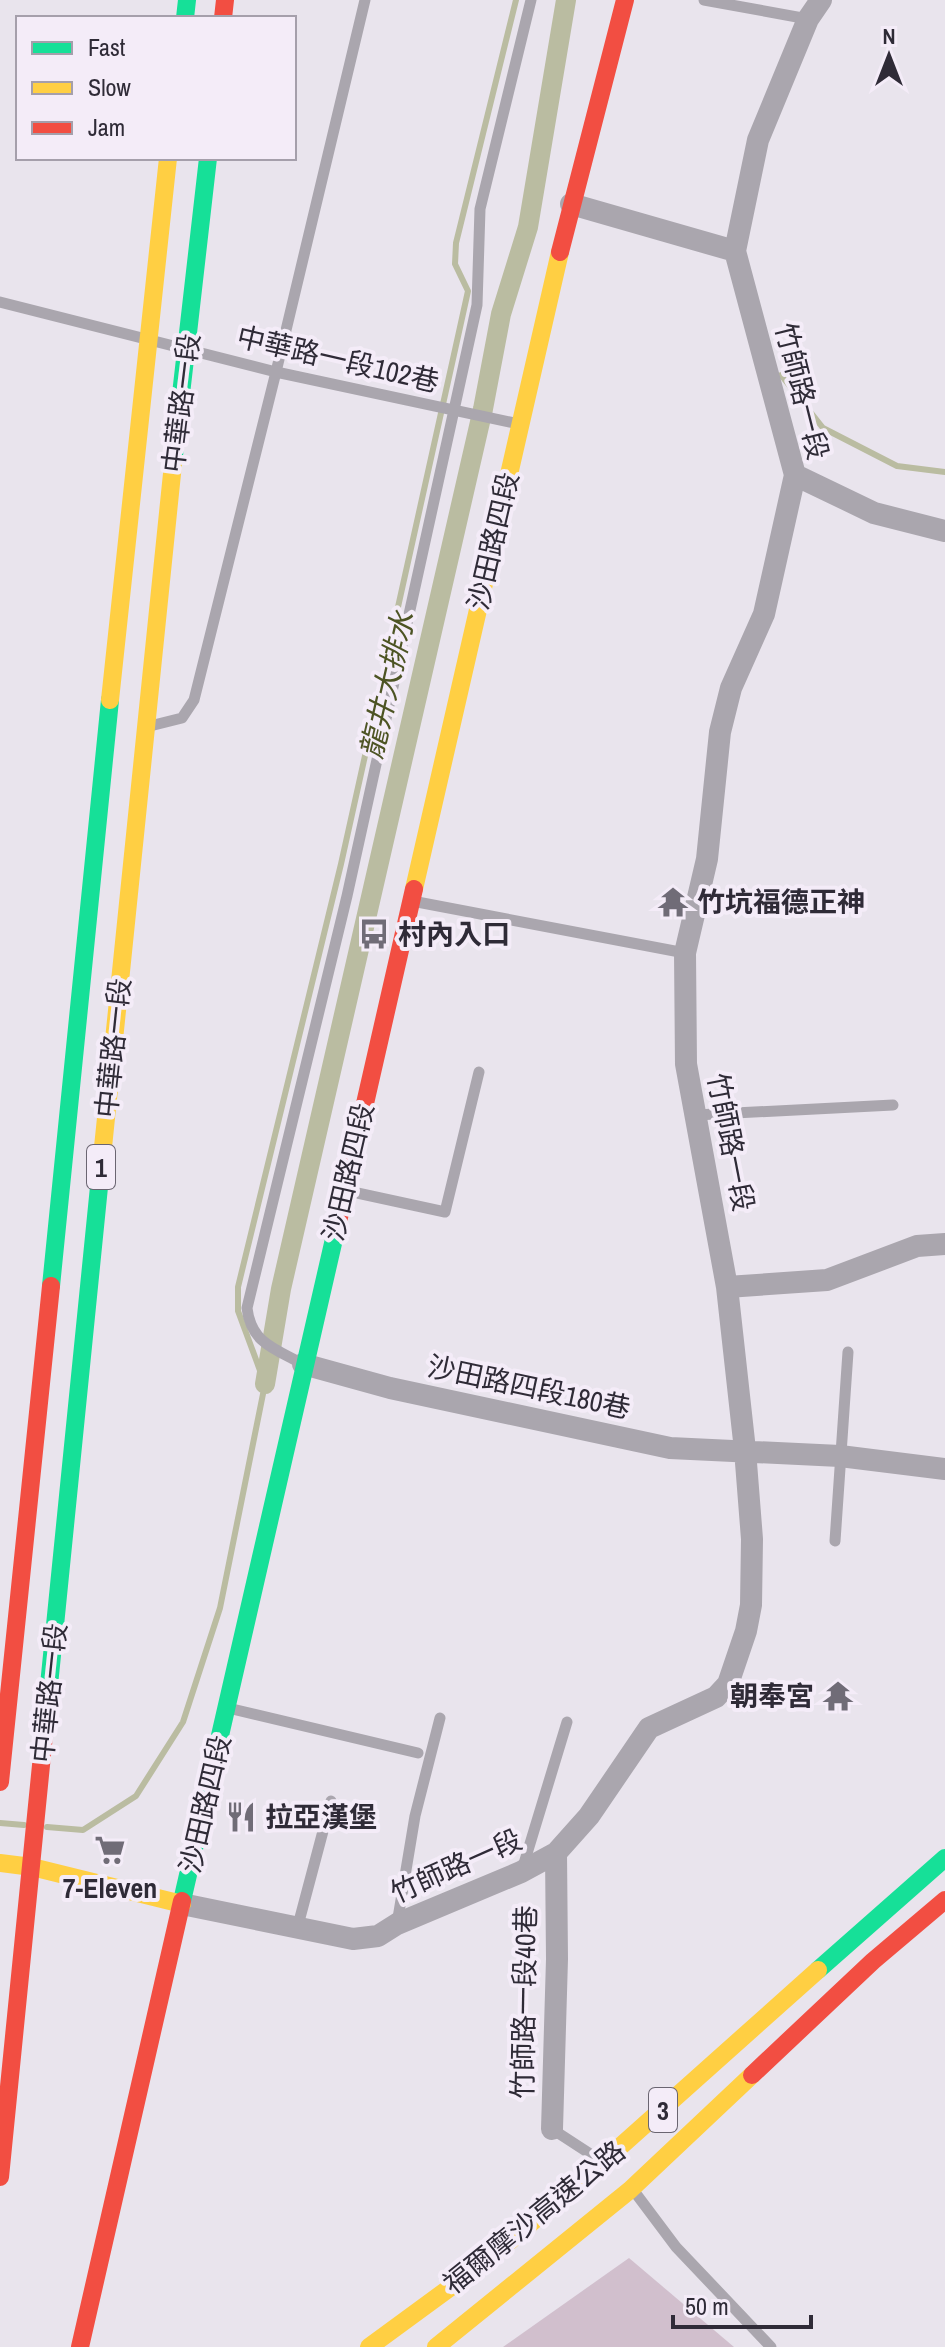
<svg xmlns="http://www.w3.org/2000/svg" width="945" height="2347" font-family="'Archivo Narrow','Noto Sans TC',sans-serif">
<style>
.green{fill:#d1bfcd}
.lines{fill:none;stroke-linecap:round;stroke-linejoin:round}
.stream{stroke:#babca1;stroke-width:6}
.canal{stroke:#babca1;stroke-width:20}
.lane{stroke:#aaa6ae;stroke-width:11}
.street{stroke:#aaa6ae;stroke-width:22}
.fast{stroke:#16e098;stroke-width:18}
.slow{stroke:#ffcf43;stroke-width:18}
.jam{stroke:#f24e42;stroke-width:18}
.fast-bridge{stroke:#16e098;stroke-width:18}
.slow-bridge{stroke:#ffcf43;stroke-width:18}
.jam-bridge{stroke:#f24e42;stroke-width:18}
.labels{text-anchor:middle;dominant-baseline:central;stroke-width:8;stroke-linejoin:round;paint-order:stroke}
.shield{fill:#f4ecf8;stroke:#6a6571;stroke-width:2}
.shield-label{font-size:26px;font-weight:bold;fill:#2f2b37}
.street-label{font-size:28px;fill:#2f2b37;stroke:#f4ecf8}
.poi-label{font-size:28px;font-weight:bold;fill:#2f2b37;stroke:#f4ecf8;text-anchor:start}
.water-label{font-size:30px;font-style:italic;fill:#4d5424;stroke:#f4ecf8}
</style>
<rect width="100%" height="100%" fill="#e9e4ed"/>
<path class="green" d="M 629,2258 L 734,2347 L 503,2347 Z"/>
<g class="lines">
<path class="stream" d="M 781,375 L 823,428 L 897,466 L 945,472
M 0,1823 L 24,1825
M 47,1827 L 83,1830 L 136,1796 L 183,1722 L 220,1608 L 265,1384 L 238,1311 L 238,1287 L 341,864 L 451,368 L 468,291 L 455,264 L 456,243 L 516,0"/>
<path class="canal" d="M 265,1384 L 281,1289 L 483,409 L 501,314 L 528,227 L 566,0"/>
<path class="lane" d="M 704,0 L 808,19
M 0,302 L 276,372 L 519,424
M 150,726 L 182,718 L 194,700 L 276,372 L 365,0
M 412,901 L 685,953
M 696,1115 L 893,1105
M 348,1191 L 445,1212 L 479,1072
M 303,1364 C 275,1349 251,1343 247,1308 L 347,896 L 454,410 L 477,305 L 480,209 L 531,0
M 835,1541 L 848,1352
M 228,1708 L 418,1753
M 522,1870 L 567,1722
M 397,1924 L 415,1816 L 440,1718
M 297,1929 L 331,1801
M 552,2129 L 595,2157
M 637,2195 L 676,2247 L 771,2347"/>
<path class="street" d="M 571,204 L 735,251
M 795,475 L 874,513 L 945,531
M 727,1287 L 827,1280 L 917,1246 L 945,1244
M 303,1364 L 390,1388 L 670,1448 L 840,1456 L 945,1469
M 182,1904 L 353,1939 L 378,1936 L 397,1924 L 521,1872 L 556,1853 L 589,1816 L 649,1728 L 716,1697 L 728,1684 L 746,1631 L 751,1605 L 752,1539 L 745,1450 L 727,1287 L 686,1064 L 685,953 L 707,859 L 720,732 L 731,688 L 764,614 L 795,475 L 735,251 L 758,140 L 808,19 L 821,0
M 552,2129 L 557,1959 L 556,1853"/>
<path class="fast" d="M 185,18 L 187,0
M 173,464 L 208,158
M 51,1286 L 110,700
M 46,1715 L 102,1157
M 182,1901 L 337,1226"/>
<path class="slow" d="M 110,700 L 168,158
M 414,889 L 560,252
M 102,1157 L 173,464
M 0,1863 L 32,1867 L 182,1904"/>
<path class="jam" d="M 223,18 L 225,0
M 560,252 L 625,0
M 337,1226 L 414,889
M 0,1782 L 51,1286
M 0,2177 L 46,1715
M 80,2347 L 182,1901"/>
<path class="fast-bridge" d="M 818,1970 L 945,1858"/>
<path class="slow-bridge" d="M 369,2347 L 485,2262 L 603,2162 L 818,1970
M 436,2347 L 630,2190 L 752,2075"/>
<path class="jam-bridge" d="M 752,2075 L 873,1961 L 945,1900"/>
</g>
<defs>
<g id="temple-bare" transform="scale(2.4)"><path d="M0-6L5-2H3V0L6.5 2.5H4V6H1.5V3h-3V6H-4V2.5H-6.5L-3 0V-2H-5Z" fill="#706c77" stroke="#f4ecf8" stroke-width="2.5" paint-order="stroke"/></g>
<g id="bus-bare" transform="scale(2.4)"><path d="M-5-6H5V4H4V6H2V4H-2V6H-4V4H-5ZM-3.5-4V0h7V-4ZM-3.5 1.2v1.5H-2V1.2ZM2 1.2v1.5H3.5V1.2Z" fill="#706c77" stroke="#f4ecf8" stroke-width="2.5" paint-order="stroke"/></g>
<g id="restaurant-bare" transform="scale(2.4)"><path d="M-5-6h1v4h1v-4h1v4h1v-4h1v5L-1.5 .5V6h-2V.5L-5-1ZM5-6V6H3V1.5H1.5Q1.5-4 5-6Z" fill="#706c77" stroke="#f4ecf8" stroke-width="2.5" paint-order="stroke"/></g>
<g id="supermarket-bare" transform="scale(2.4)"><path d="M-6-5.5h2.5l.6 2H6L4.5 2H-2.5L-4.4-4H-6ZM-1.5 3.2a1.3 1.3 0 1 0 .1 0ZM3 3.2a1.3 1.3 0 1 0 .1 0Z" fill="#706c77" stroke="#f4ecf8" stroke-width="2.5" paint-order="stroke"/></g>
</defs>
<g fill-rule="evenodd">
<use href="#temple-bare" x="673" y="902"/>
<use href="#bus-bare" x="374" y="934"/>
<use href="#temple-bare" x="838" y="1696"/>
<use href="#restaurant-bare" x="241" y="1817"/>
<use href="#supermarket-bare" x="110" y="1850"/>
</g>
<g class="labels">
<g class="shield">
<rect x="87" y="1145" width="28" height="44" rx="6"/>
<rect x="649" y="2088" width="28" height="44" rx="6"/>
</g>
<g class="shield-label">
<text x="101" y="1167">1</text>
<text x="663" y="2110">3</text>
</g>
<g class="street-label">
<text transform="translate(338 359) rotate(13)">中華路一段102巷</text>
<text transform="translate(802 391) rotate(76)">竹師路一段</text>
<text transform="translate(181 403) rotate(-83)">中華路一段</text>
<text transform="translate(493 541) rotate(-77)">沙田路四段</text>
<text transform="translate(113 1048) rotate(-84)">中華路一段</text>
<text transform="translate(731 1142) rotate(79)">竹師路一段</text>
<text transform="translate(348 1172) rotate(-77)">沙田路四段</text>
<text transform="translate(529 1387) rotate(12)">沙田路四段180巷</text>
<text transform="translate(49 1693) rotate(-84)">中華路一段</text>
<text transform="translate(205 1804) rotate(-77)">沙田路四段</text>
<text transform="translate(456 1866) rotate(-24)">竹師路一段</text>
<text transform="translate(524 2002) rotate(-89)">竹師路一段40巷</text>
<text transform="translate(534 2217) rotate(-39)">福爾摩沙高速公路</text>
</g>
<g class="poi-label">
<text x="697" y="902">竹坑福德正神</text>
<text x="398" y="934">村內入口</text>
<text x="814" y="1696" text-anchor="end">朝奉宮</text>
<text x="265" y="1817">拉亞漢堡</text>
<text x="110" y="1888" text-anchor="middle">7-Eleven</text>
</g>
<g class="water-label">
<text transform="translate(387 685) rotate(-77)">龍井大排水</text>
</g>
</g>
<rect x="16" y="16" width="280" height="144" fill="#f4ecf8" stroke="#a59fab" stroke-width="2"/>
<rect x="32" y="42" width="40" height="12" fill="#16e098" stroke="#a59fab" stroke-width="2"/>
<text x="88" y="56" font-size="24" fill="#2f2b37">Fast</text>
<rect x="32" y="82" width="40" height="12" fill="#ffcf43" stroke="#a59fab" stroke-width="2"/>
<text x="88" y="96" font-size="24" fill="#2f2b37">Slow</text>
<rect x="32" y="122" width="40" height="12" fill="#f24e42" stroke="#a59fab" stroke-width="2"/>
<text x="88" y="136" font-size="24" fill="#2f2b37">Jam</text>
<g transform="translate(889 56)" stroke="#f4ecf8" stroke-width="6" paint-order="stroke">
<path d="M0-6L14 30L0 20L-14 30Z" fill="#2f2b37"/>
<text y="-12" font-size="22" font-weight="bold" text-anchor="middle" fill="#2f2b37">N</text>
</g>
<path d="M673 2315v12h138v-12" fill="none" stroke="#2f2b37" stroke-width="4"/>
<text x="685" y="2315" font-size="24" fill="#2f2b37" stroke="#f4ecf8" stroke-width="6" paint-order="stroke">50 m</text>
</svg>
